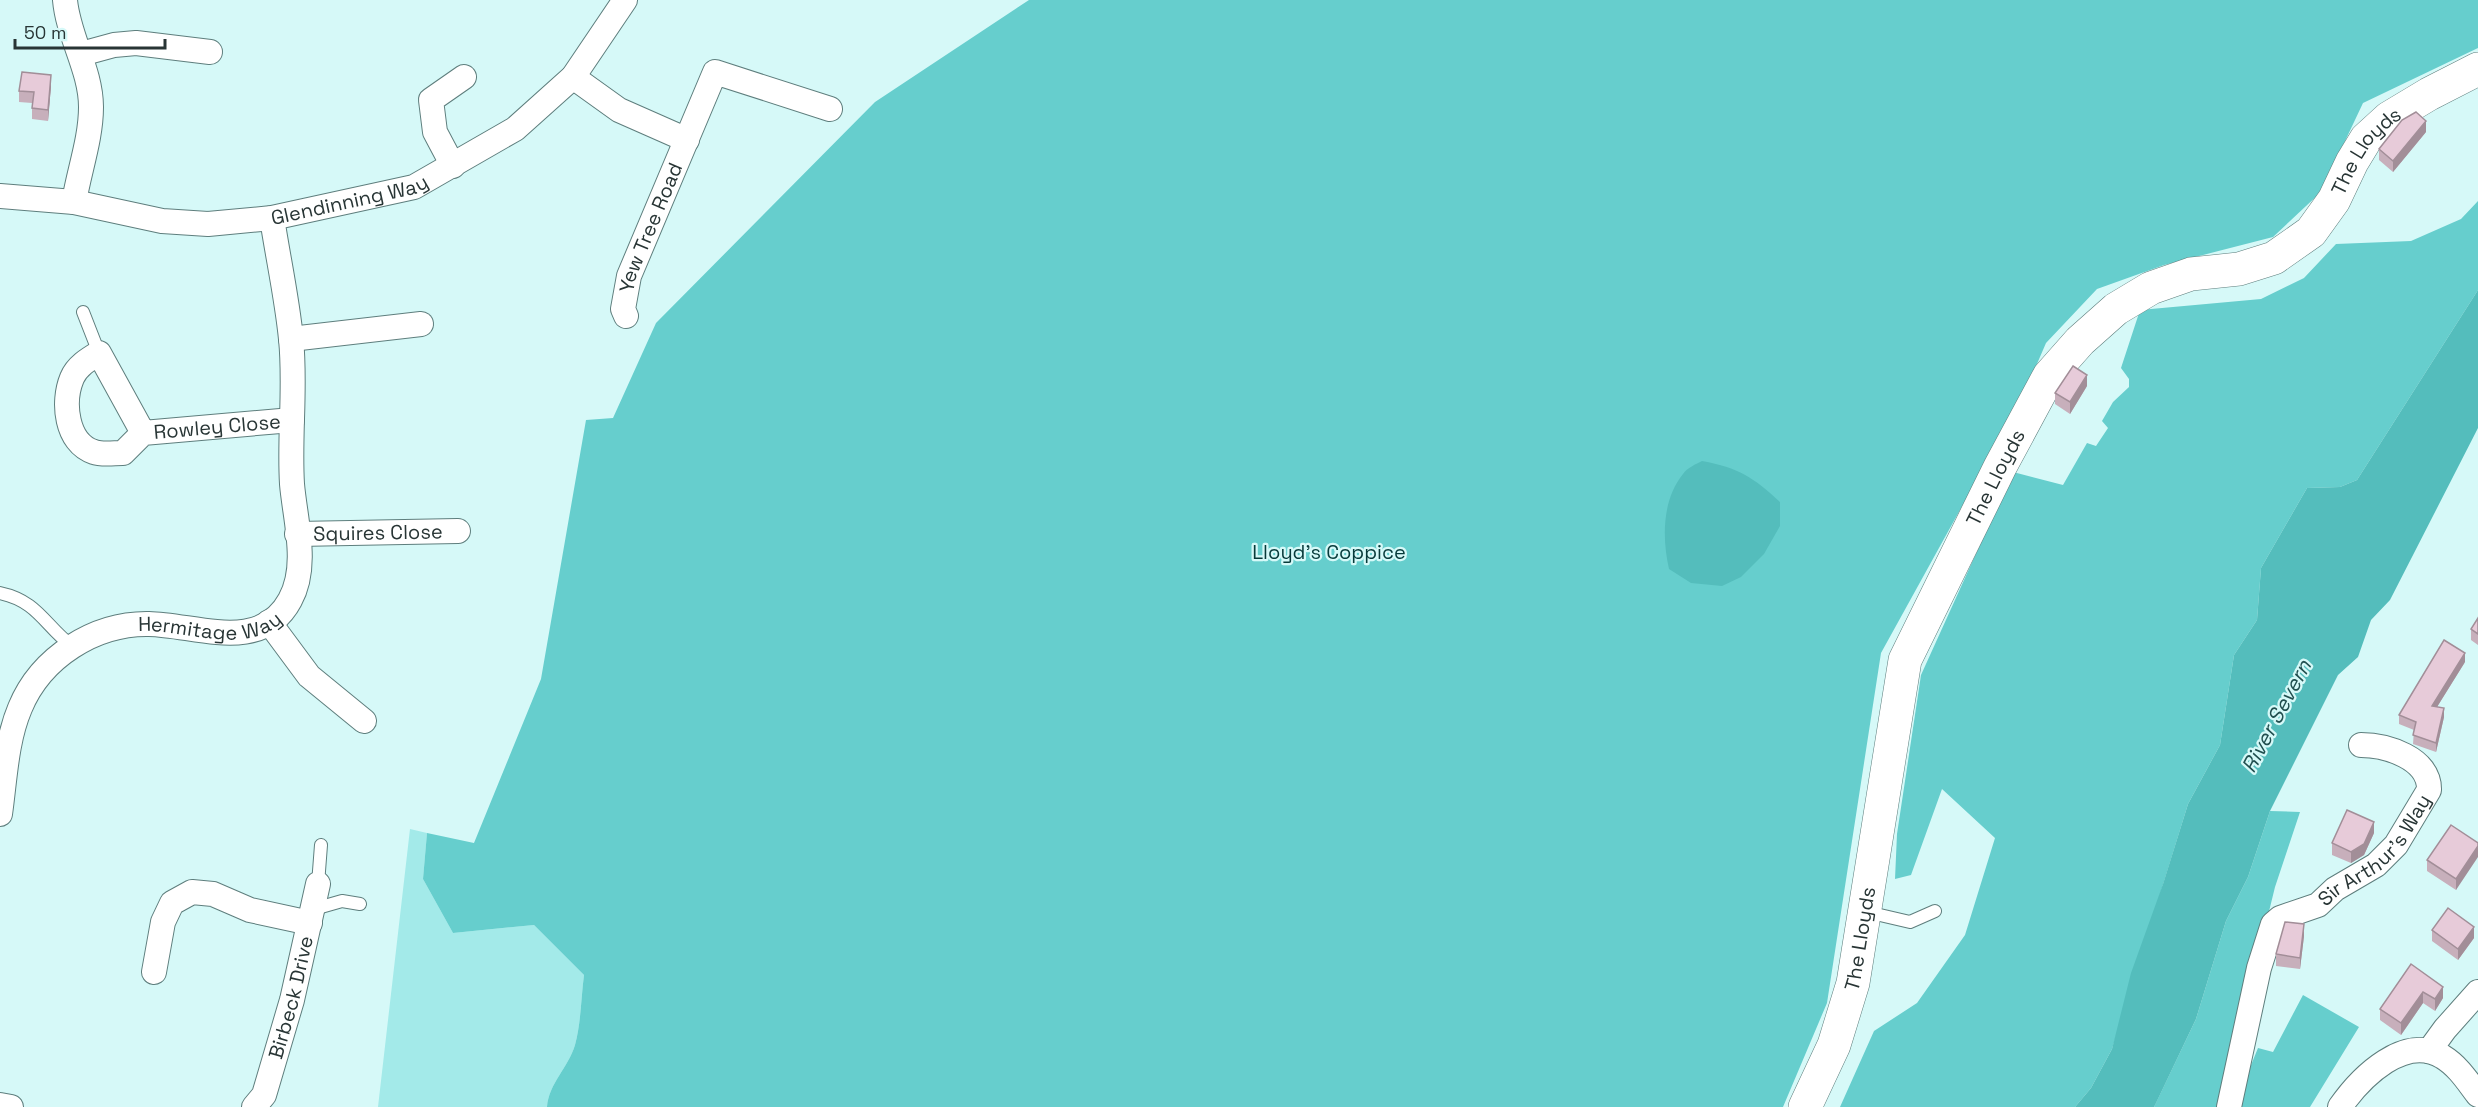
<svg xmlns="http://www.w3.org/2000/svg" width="2478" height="1107" font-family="'Space Grotesk',sans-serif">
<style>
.green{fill:#a3eae9}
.forest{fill:#66cecd}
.water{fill:#54bdbc}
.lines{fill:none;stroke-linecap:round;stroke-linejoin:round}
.lane-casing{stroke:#5e7e7d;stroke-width:14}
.street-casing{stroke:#5e7e7d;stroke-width:26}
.secondary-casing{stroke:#5e7e7d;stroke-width:34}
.lane{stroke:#fff;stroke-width:12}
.street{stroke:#fff;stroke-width:24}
.secondary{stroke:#fff;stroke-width:33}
.wall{fill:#c7afbb}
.shaded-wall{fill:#a28e98}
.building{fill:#e7cbd9;stroke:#a28e98;stroke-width:1.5}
.labels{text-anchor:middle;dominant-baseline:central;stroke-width:4.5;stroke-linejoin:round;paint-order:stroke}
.street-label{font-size:20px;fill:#283535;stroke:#d6f9f8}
.park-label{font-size:20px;fill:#073a3a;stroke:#d6f9f8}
.water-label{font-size:21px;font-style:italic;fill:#214f4f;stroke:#d6f9f8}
</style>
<rect width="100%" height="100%" fill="#d6f9f8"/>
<path class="green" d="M 410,829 L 427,833 L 423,879 L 453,933 L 534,925 L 584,975 C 581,998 581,1023 575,1045 C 568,1068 549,1083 547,1107 L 378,1107 Z"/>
<path class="forest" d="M 1029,0 L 2478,0 L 2478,48 L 2363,103 L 2321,192 L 2273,237 L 2164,265 L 2097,289 L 2046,343 L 2024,394 L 1881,653 L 1827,1003 L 1783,1107 L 547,1107 C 549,1083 568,1068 575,1045 C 581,1023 581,998 584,975 L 534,925 L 453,933 L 423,879 L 427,833 L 474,843 L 541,679 L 586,420 L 613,418 L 656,323 L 875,102 Z
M 2478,201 L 2478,290 L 2357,480 L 2340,487 L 2307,488 L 2261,568 L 2257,620 L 2234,655 L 2220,745 L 2188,804 L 2112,1049 L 2091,1088 L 2075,1107 L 1840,1107 L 1874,1031 L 1917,1003 L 1965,935 L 1995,838 L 1942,789 L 1911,875 L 1895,879 L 1897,834 L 1921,675 L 2013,472 L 2063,485 L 2087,443 L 2096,446 L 2108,428 L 2102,421 L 2113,402 L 2129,387 L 2129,379 L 2121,368 L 2140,310 L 2261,299 L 2304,278 L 2336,244 L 2411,241 L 2461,219 Z
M 2270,811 L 2300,812 L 2275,887 L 2221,1107 L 2154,1107 L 2196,1019 L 2226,921 L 2248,877 Z
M 2303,995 L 2359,1027 L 2310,1107 L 2234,1107 L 2258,1048 L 2273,1052 Z"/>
<path class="water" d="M 2478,290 L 2478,428 L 2390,600 L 2371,620 L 2358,657 L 2338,675 L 2270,811 L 2248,877 L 2226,921 L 2196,1019 L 2157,1101 L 2154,1107 L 2075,1107 L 2091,1088 L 2112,1049 L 2131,973 L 2163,884 L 2188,804 L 2220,745 L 2234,655 L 2257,620 L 2261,568 L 2307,488 L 2340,487 L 2357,480 Z
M 1702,461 C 1739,468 1753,477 1780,502 L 1780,526 L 1764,554 L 1741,577 L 1722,586 L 1691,583 L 1669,569 C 1662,538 1662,500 1683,474 C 1687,468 1696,464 1702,461 Z"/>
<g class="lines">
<g class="lane-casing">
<path id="lane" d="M 83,312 L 99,353
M 0,593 C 38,601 45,626 72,646
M 318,884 L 321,845
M 314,909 L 342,901 L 360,904
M 1867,912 L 1910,922 L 1935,911"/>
</g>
<g class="street-casing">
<g id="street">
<path d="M 65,0 C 68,36 91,70 91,107 C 91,139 79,171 74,202"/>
<path d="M 81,54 L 114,45 L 136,43 L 210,52"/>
<path d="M 573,77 L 619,110 L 687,140"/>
<path d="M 453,166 L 435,132 L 431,100 L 464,77"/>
<path id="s1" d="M 0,196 L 74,202 L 162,221 L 208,224 L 272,218 L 414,187 L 515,129 L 573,77 L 625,0"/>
<path id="s2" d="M 626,316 L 623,309 L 629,276 L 715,72 L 830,109"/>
<path d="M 291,339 L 421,324"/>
<path id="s3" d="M 143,433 L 99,353 C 89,359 77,366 72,378 C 62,402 66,443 94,452 C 102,455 114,453 123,453 L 143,433 L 292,420"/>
<path id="s4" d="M 297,534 L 458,531"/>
<path d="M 269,622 L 309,676 L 364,721"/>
<path id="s5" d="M 0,814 C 5,779 6,741 20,708 C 41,657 95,623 149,624 C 197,625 261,654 290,600 C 309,566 295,520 292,484 C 289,435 296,387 291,339 C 287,298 278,258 272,218"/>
<path d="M 154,972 L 163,922 L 172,903 L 192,892 L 213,894 L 250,910 L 310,923"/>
<path d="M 2429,1051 L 2445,1029 L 2478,992"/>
<path d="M 0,1105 L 11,1107"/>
<path id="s6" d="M 254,1107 L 264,1095 L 292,1000 L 318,884"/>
<path id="s7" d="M 2229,1107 L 2259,968 L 2273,924 L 2280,918 L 2318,905 L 2335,889 L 2376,865 L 2396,845 L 2429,790 C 2430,758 2386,745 2361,745"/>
<path d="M 2340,1107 C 2361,1077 2405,1033 2443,1057 C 2458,1066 2468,1082 2478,1095"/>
</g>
</g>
<g class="secondary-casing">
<g id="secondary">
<path id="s8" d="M 1805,1107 L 1834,1045 L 1853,983 L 1905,660 L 2000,467 L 2049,376 L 2080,341 L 2116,309 L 2151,288 L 2191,274 L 2239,269 L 2274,258 L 2311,232 L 2334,200 L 2352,162 L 2366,139 L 2389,118 L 2429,94 L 2478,69"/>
</g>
</g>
<use href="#lane" class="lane"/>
<use href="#street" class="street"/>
<use href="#secondary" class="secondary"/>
</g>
<path class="wall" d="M 51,86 L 48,121 L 32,119 L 32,103 L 19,102 L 19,91 Z
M 2426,132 L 2393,172 L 2379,160 L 2379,149 Z
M 2087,386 L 2070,414 L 2055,404 L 2055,393 Z
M 2478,618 L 2478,645 L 2471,640 L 2471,629 Z
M 2465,662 L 2437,707 L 2444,717 L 2436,752 L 2413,744 L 2414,730 L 2399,724 L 2399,715 Z
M 2374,833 L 2364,855 L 2351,863 L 2332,855 L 2332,843 Z
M 2478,843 L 2456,890 L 2427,871 L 2427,860 Z
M 2432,930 L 2474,938 L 2458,960 L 2432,941 Z
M 2304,936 L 2300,969 L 2276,966 L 2276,954 Z
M 2411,964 L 2443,998 L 2435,1011 L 2423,1003 L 2401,1035 L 2380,1020 L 2380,1009 Z"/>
<path class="shaded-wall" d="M 51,75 L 51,86 L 48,121 L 48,110 Z
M 2426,121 L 2426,132 L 2393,172 L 2393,161 Z
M 2087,375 L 2087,386 L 2070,414 L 2070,402 Z
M 2465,653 L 2465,662 L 2432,715 L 2432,706 Z
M 2444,708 L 2444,717 L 2436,752 L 2436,743 Z
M 2374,822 L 2374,833 L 2364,855 L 2351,863 L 2351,852 Z
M 2478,846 L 2478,857 L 2456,890 L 2456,879 Z
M 2304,924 L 2304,936 L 2300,969 L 2300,958 Z
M 2474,927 L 2474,938 L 2458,960 L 2458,949 Z
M 2443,987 L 2443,998 L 2435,1011 L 2435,999 Z
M 2423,992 L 2423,1003 L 2401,1035 L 2401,1023 Z"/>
<path class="building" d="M 22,72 L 51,75 L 48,110 L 32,108 L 34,92 L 19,91 Z
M 2416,112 L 2426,121 L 2393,161 L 2379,149 L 2402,120 Z
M 2073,366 L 2087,375 L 2070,402 L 2055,393 Z
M 2478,618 L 2478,634 L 2471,629 Z
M 2444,640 L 2465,653 L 2432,706 L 2444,708 L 2436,743 L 2413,735 L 2416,722 L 2399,715 Z
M 2347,810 L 2374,822 L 2364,844 L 2351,852 L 2332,843 Z
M 2451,825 L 2478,843 L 2478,846 L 2456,879 L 2427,860 Z
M 2448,908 L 2474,927 L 2458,949 L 2432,930 Z
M 2285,922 L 2304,924 L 2300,958 L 2276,954 Z
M 2411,964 L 2443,987 L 2435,999 L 2423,992 L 2401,1023 L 2380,1009 Z"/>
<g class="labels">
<g class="street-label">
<text stroke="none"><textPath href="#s8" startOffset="1186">The Lloyds</textPath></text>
<text stroke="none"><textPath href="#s1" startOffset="354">Glendinning Way</textPath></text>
<text stroke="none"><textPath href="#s2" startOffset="94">Yew Tree Road</textPath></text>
<text stroke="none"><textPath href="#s3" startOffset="346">Rowley Close</textPath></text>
<text stroke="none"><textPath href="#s8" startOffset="664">The Lloyds</textPath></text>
<text stroke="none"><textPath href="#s4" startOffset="81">Squires Close</textPath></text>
<text stroke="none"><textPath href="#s5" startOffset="333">Hermitage Way</textPath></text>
<text stroke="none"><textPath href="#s7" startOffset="318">Sir Arthur's Way</textPath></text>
<text stroke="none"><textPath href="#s8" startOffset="178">The Lloyds</textPath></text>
<text stroke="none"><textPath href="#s6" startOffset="117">Birbeck Drive</textPath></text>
</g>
<g class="park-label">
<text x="1329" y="552">Lloyd's Coppice</text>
</g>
<g class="water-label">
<text transform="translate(2276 716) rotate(-62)">River Severn</text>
</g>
</g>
<path d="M15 39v9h150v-9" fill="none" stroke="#283535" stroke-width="3"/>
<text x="24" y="39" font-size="18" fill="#283535" stroke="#d6f9f8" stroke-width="4.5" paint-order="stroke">50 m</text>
</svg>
